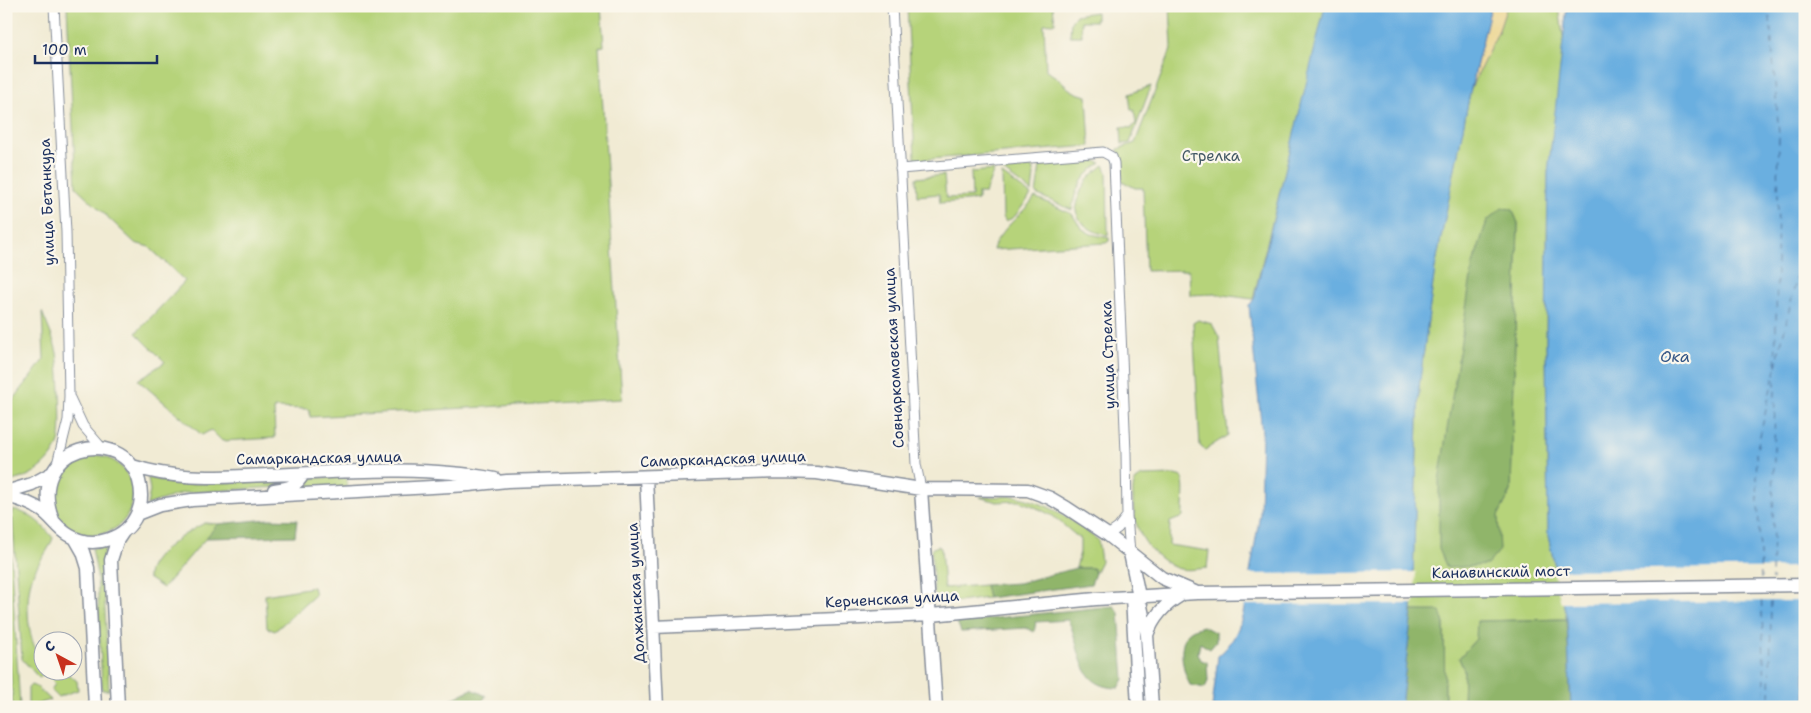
<svg xmlns="http://www.w3.org/2000/svg" width="1811" height="713" font-family="'Shantell Sans',sans-serif">
<style>
.green{fill:#b6d37a;stroke:#68816c;fill-rule:evenodd}
.forest{fill:#90b56a;stroke:#567264}
.sand{fill:#eeda9e;stroke:#84847e}
.water{fill:#6aafe0;stroke:#426f9f}
.pier{fill:#f1ebd4}
.lines{fill:none;stroke-linecap:round;stroke-linejoin:round}
.ferry{stroke:#335585;stroke-width:1;stroke-dasharray:6 5;stroke-linecap:butt}
.street-casing{stroke:#868d99;stroke-width:11}
.secondary-casing{stroke:#868d99;stroke-width:15}
.street{stroke:#fff;stroke-width:9}
.secondary{stroke:#fff;stroke-width:12}
.labels{text-anchor:middle;dominant-baseline:central;stroke-width:4.5;stroke-linejoin:round;paint-order:stroke}
.park-label{font-size:15px;fill:#425865;stroke:#fbf7ec}
.street-label{font-size:15px;fill:#1b2f5e;stroke:#fbf7ec}
.water-label{font-size:16px;font-style:italic;fill:#335585;stroke:#fbf7ec}
</style>
<rect width="100%" height="100%" fill="#fbf7ec"/>
<filter id="ink" filterUnits="userSpaceOnUse"><feTurbulence type="fractalNoise" baseFrequency=".02" numOctaves="2"/><feDisplacementMap in="SourceGraphic" scale="10" xChannelSelector="R" yChannelSelector="G"/><feConvolveMatrix kernelMatrix="1 2 1 2 8 2 1 2 1" color-interpolation-filters="sRGB"/></filter>
<filter id="wash" filterUnits="userSpaceOnUse"><feTurbulence type="fractalNoise" baseFrequency=".0096" numOctaves="4" result="noise"/><feDisplacementMap in="SourceGraphic" scale="20" xChannelSelector="R" yChannelSelector="G"/><feGaussianBlur stdDeviation="1.12" result="paint"/><feColorMatrix in="noise" values="0 0 0 0 0 0 0 0 0 0 0 0 0 0 0 0 0 1.4 0 .05"/><feComposite in="paint" operator="in"/></filter>
<g filter="url(#wash)">
<rect width="100%" height="100%" fill="#f1ebd4"/>
<path class="green" d="M 67,6 L 601,6 L 604,46 L 599,47 L 622,399 L 310,417 L 309,409 L 274,408 L 275,438 L 222,441 L 211,430 L 202,435 L 138,380 L 165,362 L 136,333 L 185,281 L 149,247 L 135,243 L 76,187 Z
M 907,6 L 1053,6 L 1055,23 L 1044,24 L 1046,71 C 1065,80 1063,91 1087,96 L 1090,146 L 918,160 L 915,158 Z
M 1170,6 L 1326,6 L 1253,299 L 1215,294 L 1190,295 L 1189,270 L 1146,271 L 1143,188 L 1135,188 L 1120,180 L 1118,149 L 1135,143 L 1172,47 Z
M 1507,6 L 1559,6 L 1564,44 L 1548,173 L 1546,341 L 1548,536 L 1567,619 L 1478,621 L 1476,639 L 1459,658 L 1464,670 L 1463,707 L 1445,707 L 1444,624 L 1440,612 L 1412,611 L 1419,387 L 1435,268 L 1471,88 L 1499,30 ZM 1512,209 L 1518,223 L 1511,491 L 1498,516 Z
M 1096,12 L 1096,21 L 1081,21 L 1082,36 L 1070,36 L 1071,22 L 1076,15 Z
M 1151,86 L 1130,143 L 1122,144 L 1121,127 L 1132,128 L 1136,123 L 1134,110 L 1131,110 L 1129,94 Z
M 1095,161 L 1101,163 C 1082,176 1075,188 1072,210 L 1036,194 L 1040,166 Z
M 1104,165 L 1107,172 L 1108,235 C 1094,233 1080,226 1076,211 C 1080,186 1085,180 1104,165 Z
M 1032,167 L 1034,175 L 1032,192 L 1003,171 Z
M 994,170 L 985,193 L 978,193 L 978,200 L 940,203 L 939,194 L 917,196 L 916,178 L 944,175 L 946,198 L 972,197 L 971,172 Z
M 1002,174 L 1031,195 L 1015,216 L 1006,222 L 1003,217 Z
M 1035,197 L 1072,214 L 1081,228 L 1091,234 L 1109,238 L 1109,241 L 1106,243 L 993,250 C 996,233 1024,213 1035,197 Z
M 42,312 C 47,325 54,339 57,353 C 59,365 63,431 59,442 C 51,465 29,479 6,482 L 6,410 L 44,359 Z
M 1198,320 L 1212,324 L 1219,337 L 1228,435 L 1205,450 L 1200,446 L 1193,323 Z
M53 495a40 40 0 1 1 80 0a40 40 0 1 1-80 0Z
M 1175,475 L 1182,477 C 1186,489 1182,504 1183,517 L 1170,522 L 1169,545 L 1209,551 L 1207,568 C 1196,569 1182,572 1172,566 C 1146,551 1133,529 1133,499 C 1133,493 1132,486 1136,480 L 1142,476 Z
M 347,477 L 347,488 L 301,490 L 308,478 Z
M 148,478 L 183,484 L 287,480 L 286,483 L 277,487 L 183,493 L 147,505 L 150,491 Z
M 1014,496 C 1050,503 1070,519 1098,540 L 1101,561 L 1095,573 L 1093,568 L 1076,568 L 1080,552 L 1080,539 L 1053,516 L 1031,505 L 1018,501 L 997,502 L 979,497 Z
M 12,510 C 30,512 43,525 53,538 C 49,550 40,560 34,572 C 25,590 25,643 42,657 L 42,670 L 65,671 L 77,681 L 78,690 L 58,697 L 51,690 L 55,684 L 51,677 L 44,675 L 39,678 L 22,659 Z
M 6,511 L 8,512 L 20,707 L 13,707 L 6,608 Z
M 205,523 L 218,524 L 163,588 L 148,578 C 146,557 188,531 205,523 Z
M 938,546 L 941,548 L 944,588 L 985,585 L 988,598 C 973,599 942,609 934,593 L 931,549 Z
M 92,548 L 105,548 L 103,568 L 109,690 L 102,690 L 97,575 Z
M 313,587 L 315,595 L 275,631 L 267,628 L 265,595 Z
M 31,685 L 37,687 L 51,700 L 28,707 L 28,688 Z"/>
<path class="forest" d="M 1502,208 L 1512,209 L 1518,223 L 1511,491 L 1498,516 L 1500,550 L 1487,565 L 1447,568 L 1439,549 L 1439,481 L 1473,264 L 1487,221 Z
M 269,519 L 297,520 L 295,536 L 206,538 L 218,524 Z
M 1076,568 L 1093,568 L 1095,573 L 1091,584 L 988,598 L 985,585 L 1019,583 Z
M 1114,606 L 1119,613 L 1124,679 L 1119,688 C 1076,688 1082,647 1068,620 L 1036,622 L 1034,632 L 1026,628 L 961,632 L 957,622 Z
M 1412,611 L 1440,611 L 1444,624 L 1445,707 L 1401,707 Z
M 1567,619 L 1571,707 L 1463,707 L 1464,670 L 1459,658 L 1476,639 L 1477,621 Z
M 1203,626 L 1216,633 L 1216,642 L 1210,649 L 1200,643 L 1198,653 L 1201,660 L 1207,662 L 1208,681 L 1205,688 L 1190,685 C 1183,672 1177,645 1188,633 C 1192,629 1197,628 1203,626 Z
M 472,689 L 486,696 L 478,707 L 436,707 Z"/>
<path class="sand" d="M 1491,6 L 1507,6 L 1499,30 L 1471,88 Z"/>
<path class="water" d="M 1325,6 L 1491,6 L 1471,88 L 1435,268 L 1419,387 L 1412,611 L 1401,707 L 1212,707 L 1218,656 C 1232,645 1238,631 1243,614 L 1260,514 L 1262,433 L 1249,306 L 1254,299 Z
M 1567,6 L 1805,6 L 1805,707 L 1571,707 L 1567,619 L 1548,536 L 1546,341 L 1548,173 Z"/>
<path class="pier" d="M 1805,567 L 1805,601 L 1561,603 L 1553,570 Z
M 1416,572 L 1414,604 L 1242,605 L 1247,574 Z"/>
<g class="lines">
<path class="ferry" d="M 1769,6 L 1779,135 L 1772,580
M 1776,366 L 1805,242
M 1761,579 L 1756,453 L 1774,375
M 1761,590 L 1766,707
M 1770,707 L 1771,592"/>
</g>
</g>
<g filter="url(#ink)">
<g class="lines">
<g class="street-casing">
<path id="street" d="M 54,6 L 66,232 L 69,396 L 68,420 L 57,464
M 892,6 L 916,464 L 921,489
M 900,169 L 1103,152 L 1112,157 L 1114,163 L 1126,453 L 1127,516 L 1130,553
M 70,398 L 83,426 L 102,448
M 1108,535 L 1118,528 L 1127,516"/>
</g>
<g class="secondary-casing">
<path id="secondary" d="M 132,466 C 179,481 218,477 267,475 C 342,472 421,465 495,479
M 646,477 L 657,707
M 921,489 L 936,707
M 274,490 C 287,488 297,487 303,474
M 6,492 L 32,484 L 52,473
M 6,496 C 18,499 31,503 41,510 C 52,517 58,529 69,535 C 93,550 126,539 137,514 C 142,503 142,492 139,481 C 123,423 24,445 53,520
M 137,514 L 160,505 L 192,500 L 469,485 L 507,481 L 779,472 L 817,473 L 921,489 L 1028,490 L 1050,498 L 1067,508 L 1108,535 L 1162,578 L 1195,592
M 75,538 L 83,552 L 88,568 L 95,707
M 1130,553 L 1147,635
M 1132,597 L 1138,707
M 654,627 L 931,615 L 1096,599 L 1197,593 L 1805,585
M 118,707 L 111,560 L 117,541 L 123,532
M 1152,707 L 1147,635 C 1153,617 1164,605 1181,595"/>
</g>
<use href="#street" class="street"/>
<use href="#secondary" class="secondary"/>
</g>
</g>
<g class="labels">
<g class="park-label">
<text x="1211" y="156">Стрелка</text>
</g>
<g class="street-label">
<text transform="translate(47 202) rotate(-92)">улица Бетанкура</text>
<text transform="translate(1108 355) rotate(-92)">улица Стрелка</text>
<text transform="translate(894 358) rotate(-93)">Совнаркомовская улица</text>
<text transform="translate(319 458) rotate(-1)">Самаркандская улица</text>
<text transform="translate(723 459) rotate(-2)">Самаркандская улица</text>
<text transform="translate(1501 572) rotate(-1)">Канавинский мост</text>
<text transform="translate(636 593) rotate(-93)">Должанская улица</text>
<text transform="translate(892 599) rotate(-3)">Керченская улица</text>
</g>
<g class="water-label">
<text x="1675" y="356">Ока</text>
</g>
</g>
<rect width="1811" height="713" fill="none" stroke="#fbf7ec" stroke-width="25"/>
<g transform="translate(58 656) rotate(320)"><circle r="24" fill="#fbf7ec" stroke="#a1a7b3"/>
<path d="M0-4L9 19L0 12L-9 19Z" fill="#c8321e"/>
<text y="-8" font-size="14" font-weight="bold" text-anchor="middle" fill="#1b2f5e">С</text>
</g>
<path d="M35 55v8h122v-8" fill="none" stroke="#1b2f5e" stroke-width="2.5"/>
<text x="42" y="55" font-size="15" fill="#1b2f5e" stroke="#fbf7ec" stroke-width="4" paint-order="stroke">100 m</text>
</svg>
